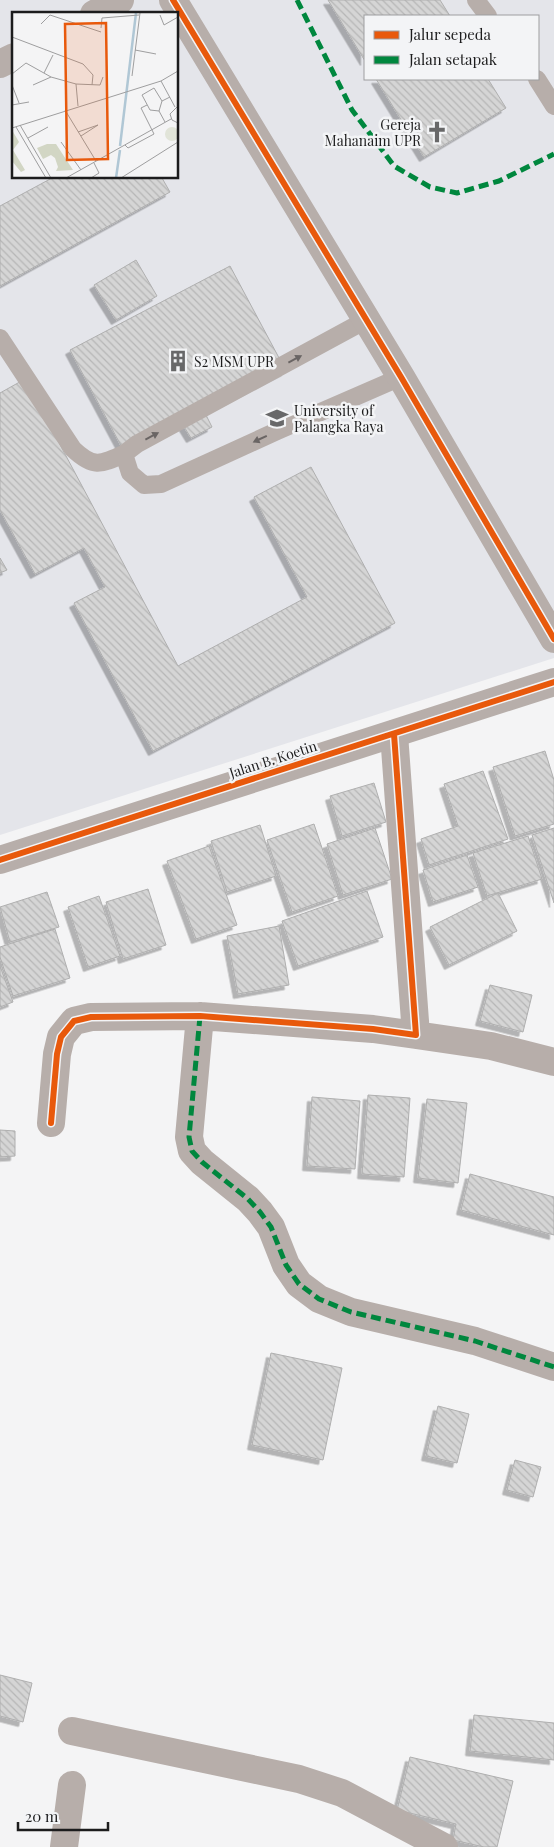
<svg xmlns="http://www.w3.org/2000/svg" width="554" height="1847" font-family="'Playfair Display',serif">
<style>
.built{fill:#e4e5ea;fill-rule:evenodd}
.building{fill:url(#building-back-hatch);stroke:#afafaf;filter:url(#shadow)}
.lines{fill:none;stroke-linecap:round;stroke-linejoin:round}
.service{stroke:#b7aeaa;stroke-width:18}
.minor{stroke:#b7aeaa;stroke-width:28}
.tertiary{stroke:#b7aeaa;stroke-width:28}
.quiet{stroke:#00873e;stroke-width:5;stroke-dasharray:10 5;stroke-linecap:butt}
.cycleway-casing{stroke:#f3f4f6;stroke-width:9}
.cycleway{stroke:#e8590c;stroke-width:6}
.oneway{fill:#6a6564}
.labels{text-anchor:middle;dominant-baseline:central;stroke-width:5;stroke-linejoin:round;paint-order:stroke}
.poi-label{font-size:14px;fill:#1c1c1d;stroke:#f3f4f6;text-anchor:start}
.street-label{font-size:14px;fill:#1c1c1d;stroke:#f3f4f6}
.inset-river{fill:none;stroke:#b0c7d5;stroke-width:2.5}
.inset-road{fill:none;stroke:#9e9e9f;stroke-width:1}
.view{fill:#e8590c;fill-opacity:0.15;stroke:#e8590c;stroke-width:2.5}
.inset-edge{fill:none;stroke:#1c1c1d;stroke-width:2.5}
</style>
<defs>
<pattern id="building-back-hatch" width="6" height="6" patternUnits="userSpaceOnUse" patternTransform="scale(1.25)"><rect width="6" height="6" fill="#d5d5d5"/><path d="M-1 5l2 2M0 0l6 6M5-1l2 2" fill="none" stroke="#b6b6b6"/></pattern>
<filter id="shadow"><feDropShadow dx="-4.5" dy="4.5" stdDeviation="0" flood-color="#0004"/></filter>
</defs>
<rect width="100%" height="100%" fill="#f4f4f5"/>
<path class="built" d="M 0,0 L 554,0 L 554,658 L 0,835 ZM 14,14 L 178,14 L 178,178 L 14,178 ZM 365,16 L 538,16 L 538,79 L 365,79 Z"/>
<path class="building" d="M 328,0 L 440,0 L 450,16 L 365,16 L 365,61 Z
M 376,79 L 488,79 L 506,108 L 424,157 Z
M 52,178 L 162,178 L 170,192 L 0,286 L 0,206 Z
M 136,260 L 157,296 L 116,320 L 94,285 Z
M 230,266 L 286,371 L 205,413 L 212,427 L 191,438 L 183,425 L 126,455 L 70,350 Z
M 25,379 L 178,666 L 307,597 L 254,497 L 311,467 L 395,623 L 153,751 L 74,603 L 105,587 L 84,548 L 35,574 L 0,510 L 0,393 Z
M 0,558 L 7,570 L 0,573 Z
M 545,751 L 554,780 L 554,824 L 515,836 L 493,767 Z
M 483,771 L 508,839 L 429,865 L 421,839 L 458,826 L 444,784 Z
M 374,783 L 386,822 L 342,836 L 330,796 Z
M 314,824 L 338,896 L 292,912 L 267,840 Z
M 260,825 L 276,876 L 227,892 L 211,841 Z
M 375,828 L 392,879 L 343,895 L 327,844 Z
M 554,828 L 554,903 L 532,835 Z
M 528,836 L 542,879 L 487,896 L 473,853 Z
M 209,846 L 237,925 L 196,939 L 167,861 Z
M 467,855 L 478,887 L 433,902 L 423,870 Z
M 148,889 L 166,945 L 123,959 L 106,902 Z
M 367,891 L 383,937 L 298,966 L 282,921 Z
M 47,892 L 59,927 L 10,942 L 0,907 Z
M 498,893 L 517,931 L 449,965 L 430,927 Z
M 99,896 L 120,956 L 88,967 L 68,907 Z
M 279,926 L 289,985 L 238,994 L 227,936 Z
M 55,929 L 70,978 L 13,996 L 0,957 L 0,947 Z
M 0,966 L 13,1002 L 0,1007 Z
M 490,985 L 532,995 L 523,1032 L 480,1021 Z
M 368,1095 L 410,1098 L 404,1177 L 362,1174 Z
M 312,1097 L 360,1101 L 355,1169 L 307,1166 Z
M 427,1099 L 467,1103 L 458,1183 L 418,1178 Z
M 0,1130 L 15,1131 L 15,1156 L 0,1157 Z
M 470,1174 L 554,1197 L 554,1235 L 461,1210 Z
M 271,1353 L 342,1368 L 323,1460 L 252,1445 Z
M 438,1406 L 469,1414 L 457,1463 L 426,1456 Z
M 515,1460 L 541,1467 L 533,1497 L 507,1490 Z
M 0,1675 L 32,1683 L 23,1722 L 0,1716 Z
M 474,1715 L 554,1723 L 554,1760 L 470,1751 Z
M 410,1757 L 513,1781 L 497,1847 L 484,1847 L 453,1840 L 456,1824 L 397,1810 Z"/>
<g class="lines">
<path class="service" d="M 476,0 L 488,16
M 537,79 L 554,106
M 366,320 L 137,444 L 124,454 L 130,473 L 144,485 L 161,484 L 277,431 L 401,377
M 0,338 L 73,449 C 93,468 100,465 124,454"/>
<path class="minor" d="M 173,0 L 401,377 L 554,639
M 94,14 L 120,0
M 0,64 L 14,57
M 200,1016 L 189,1137 L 192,1151 L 202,1162 L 248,1199 L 260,1212 L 271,1227 L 286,1265 L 299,1284 L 319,1299 L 351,1312 L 475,1341 L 554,1367
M 416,1035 L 491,1046 L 554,1062
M 51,1123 L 57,1054 L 61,1037 L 74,1021 L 91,1017 L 200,1016 L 373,1029 L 416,1035 L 394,734
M 72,1731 L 299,1779 L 342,1793 L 444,1847
M 64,1847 L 72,1785"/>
<path class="tertiary" d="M 0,860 L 554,682"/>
<path class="quiet" d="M 297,0 L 352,110 L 394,166 L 430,187 L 457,193 L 499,181 L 554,154
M 200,1016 L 189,1137 L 192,1151 L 202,1162 L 248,1199 L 260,1212 L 271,1227 L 286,1265 L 299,1284 L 319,1299 L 351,1312 L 475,1341 L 554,1367"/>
<g class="cycleway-casing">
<path id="cycleway" d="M 173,0 L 401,377 L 554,639
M 0,860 L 554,682
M 51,1123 L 57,1054 L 61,1037 L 74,1021 L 91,1017 L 200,1016 L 373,1029 L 416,1035 L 394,734"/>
</g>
<use href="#cycleway" class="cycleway"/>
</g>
<defs><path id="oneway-solid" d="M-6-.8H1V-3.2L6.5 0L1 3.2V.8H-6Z" transform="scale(1.25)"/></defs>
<g class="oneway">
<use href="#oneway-solid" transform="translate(295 359) rotate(-28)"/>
<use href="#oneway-solid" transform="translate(152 436) rotate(-28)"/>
<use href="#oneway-solid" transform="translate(260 439) rotate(155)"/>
</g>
<defs>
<g id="church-bare" transform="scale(1.725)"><path d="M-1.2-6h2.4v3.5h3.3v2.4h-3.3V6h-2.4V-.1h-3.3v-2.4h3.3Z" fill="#686869" stroke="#f3f4f6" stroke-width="2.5" paint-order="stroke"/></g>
<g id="building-bare" transform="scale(1.725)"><path d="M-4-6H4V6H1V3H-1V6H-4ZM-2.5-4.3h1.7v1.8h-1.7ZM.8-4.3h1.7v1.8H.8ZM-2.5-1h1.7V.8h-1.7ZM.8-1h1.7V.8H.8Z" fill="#686869" stroke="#f3f4f6" stroke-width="2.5" paint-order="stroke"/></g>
<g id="university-bare" transform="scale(1.725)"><path d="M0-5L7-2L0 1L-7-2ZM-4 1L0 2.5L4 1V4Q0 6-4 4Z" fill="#686869" stroke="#f3f4f6" stroke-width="2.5" paint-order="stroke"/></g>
</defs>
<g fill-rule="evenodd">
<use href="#church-bare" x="437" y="132"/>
<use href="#building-bare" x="178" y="361"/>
<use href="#university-bare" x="277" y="418"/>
</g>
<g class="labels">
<g class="poi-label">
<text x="421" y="124" text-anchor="end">Gereja<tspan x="421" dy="16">Mahanaim UPR</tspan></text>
<text x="194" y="361">S2 MSM UPR</text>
<text x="294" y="410">University of<tspan x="294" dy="16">Palangka Raya</tspan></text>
</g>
<g class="street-label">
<text transform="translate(273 759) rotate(-18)">Jalan B. Koetin</text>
</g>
</g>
<g transform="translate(12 12)">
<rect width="166" height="166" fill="#f4f4f5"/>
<path d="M153 122a7 7 0 1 1 14 0a7 7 0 1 1-14 0Z" fill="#e1e4d8"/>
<path d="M 0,118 L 7,130 L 1,138 L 13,158 L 9,160 L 0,149 ZM 35,132 L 44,132 L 61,158 L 44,159 L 46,155 L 43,146 L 39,143 L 31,147 L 25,136 Z" fill="#d2d6c4"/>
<path class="inset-river" d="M 108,134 L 124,1M 104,166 L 108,138"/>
<path class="inset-road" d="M 148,3 L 152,13 L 166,5M 29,12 L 38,3 L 89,20M 89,16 L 90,6 L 127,3M 0,25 L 71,52 L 81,63 L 80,73M 123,38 L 144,42M 32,61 L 41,43M 0,62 L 14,51 L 39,65 L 64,72M 120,64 L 128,1M 149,69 L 163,95M 0,73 L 7,91M 21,73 L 39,65M 0,93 L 17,90M 66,94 L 64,72 L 88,73 L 91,65M 166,94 L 158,102 L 160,108 L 166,111M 53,98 L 84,149M 147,99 L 138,98 L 130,83 L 142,76 L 150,89M 153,110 L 147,99 L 150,89 L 158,85M 8,113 L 39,166M 4,115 L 34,166M 0,116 L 149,69 L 166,59M 66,120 L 86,113 L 69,124M 16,126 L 36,115M 49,130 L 69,158M 113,133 L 116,136 L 142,122 L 129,96 L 135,93M 54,166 L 159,107M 79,166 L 87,161 L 82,151M 109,166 L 166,130"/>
<path class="view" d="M 94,11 L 96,147 L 55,148 L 53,12 Z"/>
<rect width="166" height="166" class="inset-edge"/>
</g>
<rect x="364" y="15" width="175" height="65" fill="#f3f4f6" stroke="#9d9e9f"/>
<rect x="374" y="31" width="25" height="8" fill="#e8590c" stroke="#9d9e9f"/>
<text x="409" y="40" font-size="15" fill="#1c1c1d">Jalur sepeda</text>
<rect x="374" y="56" width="25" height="8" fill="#00873e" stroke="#9d9e9f"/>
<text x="409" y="65" font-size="15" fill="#1c1c1d">Jalan setapak</text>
<path d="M18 1822v8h90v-8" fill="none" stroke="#1c1c1d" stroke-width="2.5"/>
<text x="25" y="1822" font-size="15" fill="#1c1c1d" stroke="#f3f4f6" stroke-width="4" paint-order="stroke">20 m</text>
</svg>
